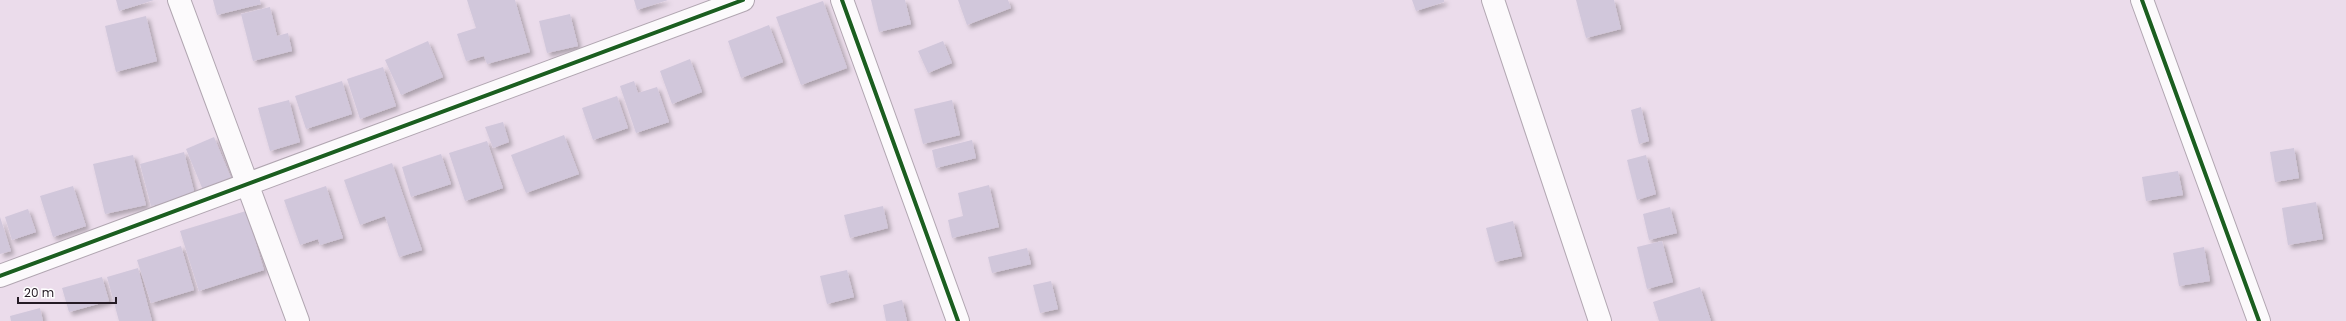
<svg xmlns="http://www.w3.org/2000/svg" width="2346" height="321" font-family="Poppins,sans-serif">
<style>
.building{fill:#d1c7db;filter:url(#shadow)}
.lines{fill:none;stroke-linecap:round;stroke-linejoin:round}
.street-casing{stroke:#b1a6b1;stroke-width:24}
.street{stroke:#fcfafc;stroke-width:22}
.cycleway-casing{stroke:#fff;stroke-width:6}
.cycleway{stroke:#1b5e20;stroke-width:4}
</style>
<defs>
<filter id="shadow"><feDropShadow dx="3.5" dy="3.5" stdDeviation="2" flood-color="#0004"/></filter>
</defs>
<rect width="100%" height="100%" fill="#ebdceb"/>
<path class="building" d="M 116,0 L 154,0 L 119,11 Z
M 213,0 L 260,0 L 261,4 L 217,15 Z
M 467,0 L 515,0 L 530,52 L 487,64 L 484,56 L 466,61 L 457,34 L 476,28 Z
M 634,0 L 668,0 L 637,10 Z
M 871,0 L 905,0 L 911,24 L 879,32 Z
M 958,0 L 1008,0 L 1011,8 L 967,25 Z
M 1412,0 L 1444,0 L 1444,2 L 1416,11 Z
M 1576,0 L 1614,0 L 1621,29 L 1586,38 Z
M 823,1 L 847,68 L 801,85 L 776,17 Z
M 270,7 L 277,36 L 288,33 L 292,51 L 253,61 L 241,14 Z
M 570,14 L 578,46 L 547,53 L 539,21 Z
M 146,16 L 157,61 L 116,72 L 105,26 Z
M 769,25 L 783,62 L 741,78 L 728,41 Z
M 428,41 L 443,77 L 401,95 L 385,60 Z
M 943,41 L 952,63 L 928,73 L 918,51 Z
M 690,59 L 702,92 L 672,104 L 660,71 Z
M 383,67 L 396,106 L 360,119 L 347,79 Z
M 342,81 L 352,114 L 306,129 L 295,96 Z
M 634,81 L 638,93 L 657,87 L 669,122 L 636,133 L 620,86 Z
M 617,96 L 628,128 L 593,140 L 582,108 Z
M 289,100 L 300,142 L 270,151 L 258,108 Z
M 952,100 L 960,135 L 923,144 L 914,109 Z
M 1641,107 L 1649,141 L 1639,144 L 1631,110 Z
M 503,122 L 509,142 L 493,148 L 485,127 Z
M 564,135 L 579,174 L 526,193 L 511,155 Z
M 214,137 L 231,178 L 203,190 L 186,149 Z
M 972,140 L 976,158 L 936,168 L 932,150 Z
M 487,141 L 503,188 L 465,201 L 449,153 Z
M 2294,148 L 2299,178 L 2275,182 L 2270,152 Z
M 184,152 L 195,195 L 151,206 L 140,164 Z
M 441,154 L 451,184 L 411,197 L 402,167 Z
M 133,155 L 146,205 L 105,214 L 93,164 Z
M 1646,155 L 1656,194 L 1637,200 L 1627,160 Z
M 392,163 L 422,250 L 399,257 L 385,216 L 360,225 L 344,180 Z
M 2178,171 L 2183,195 L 2146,201 L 2142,177 Z
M 989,185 L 999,227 L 952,238 L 948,220 L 963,216 L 958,193 Z
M 73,186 L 86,226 L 53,237 L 40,196 Z
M 326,186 L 343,238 L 320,245 L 318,239 L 300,245 L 284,200 Z
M 2316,202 L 2323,239 L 2288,245 L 2282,208 Z
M 883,206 L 888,228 L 850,238 L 844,215 Z
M 1670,207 L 1677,233 L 1649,240 L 1643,214 Z
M 28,209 L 36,232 L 12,240 L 5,217 Z
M 246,211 L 264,270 L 199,291 L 180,231 Z
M 0,217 L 11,251 L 0,254 Z
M 1513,221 L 1522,256 L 1495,262 L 1486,228 Z
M 1662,241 L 1673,282 L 1647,289 L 1637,247 Z
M 181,246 L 194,290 L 151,303 L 137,260 Z
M 2204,247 L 2210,281 L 2179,286 L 2173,253 Z
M 1027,248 L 1031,264 L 992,273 L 988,257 Z
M 138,268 L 152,321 L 119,321 L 107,277 Z
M 847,270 L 854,297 L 827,304 L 820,276 Z
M 102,277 L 109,301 L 69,312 L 62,288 Z
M 1051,281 L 1058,309 L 1040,313 L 1033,285 Z
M 1700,287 L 1711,321 L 1659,321 L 1653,302 Z
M 902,300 L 907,321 L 886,321 L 883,305 Z
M 40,308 L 43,321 L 11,321 L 10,316 Z"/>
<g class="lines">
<g class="street-casing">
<path id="street" d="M 179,0 L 298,321
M 842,0 L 958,321
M 1493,0 L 1600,321
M 2142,0 L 2259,321
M 0,276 L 743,0"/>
</g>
<use href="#street" class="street"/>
<g class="cycleway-casing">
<path id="cycleway" d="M 842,0 L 958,321
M 2142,0 L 2259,321
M 0,276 L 743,0"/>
</g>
<use href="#cycleway" class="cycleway"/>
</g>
<path d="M18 297v6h98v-6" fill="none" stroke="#251b25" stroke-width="2"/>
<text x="24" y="297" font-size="12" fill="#251b25" stroke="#ffffff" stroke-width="3" paint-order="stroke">20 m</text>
</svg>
